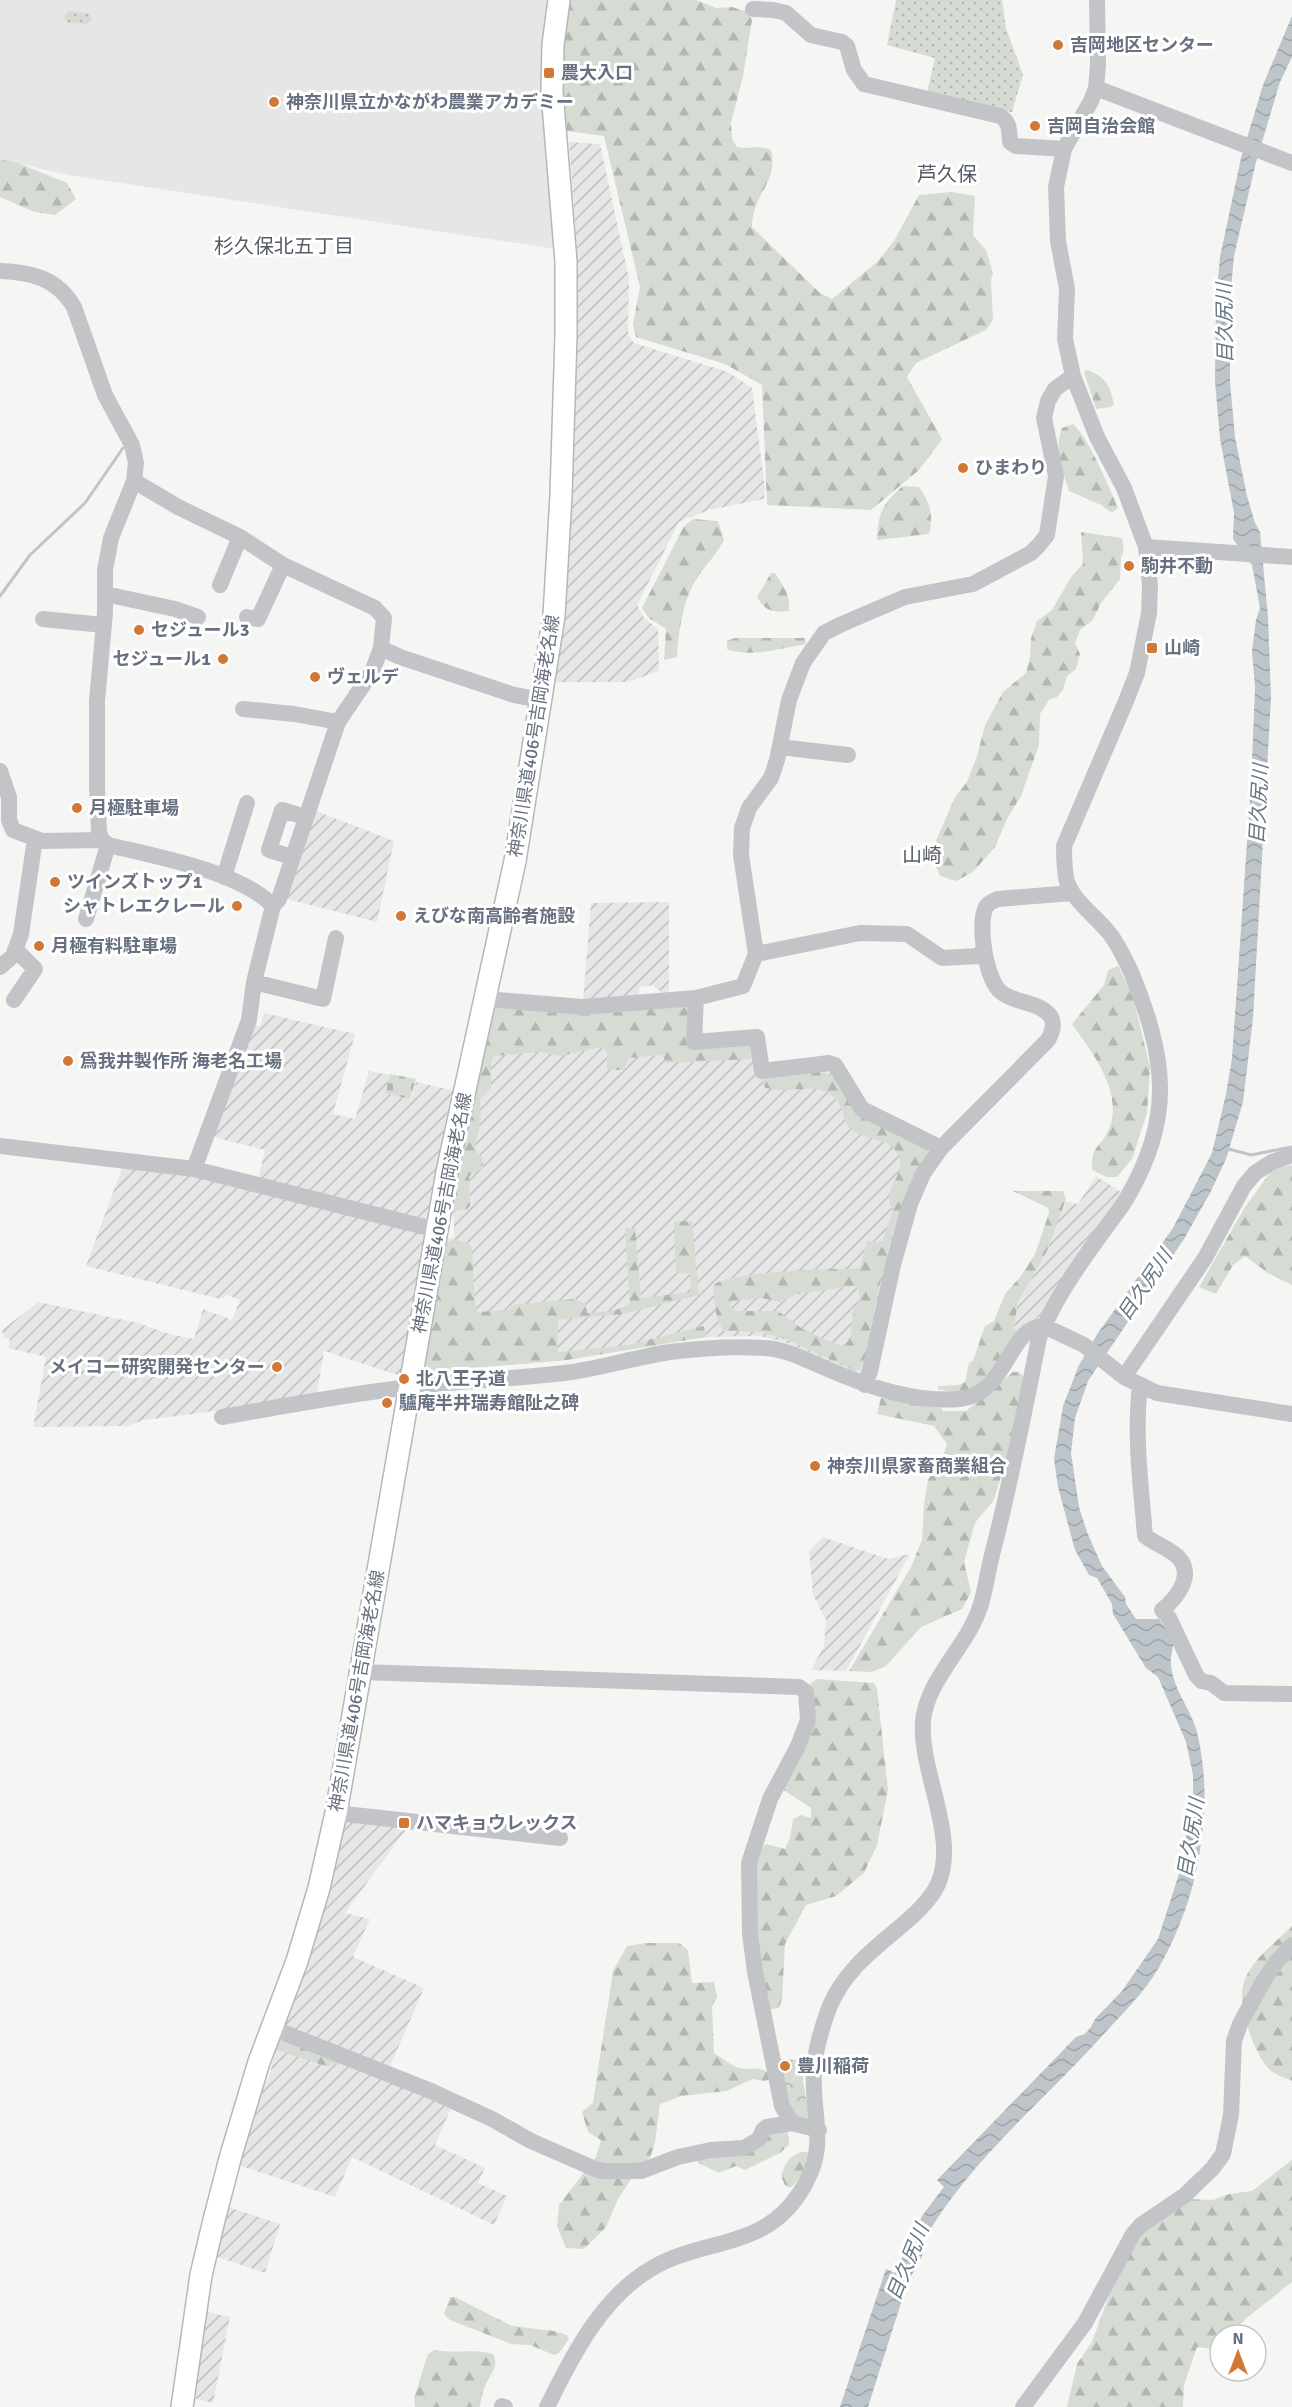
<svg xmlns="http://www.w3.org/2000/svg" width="1292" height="2407" font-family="Signika,'Noto Sans JP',sans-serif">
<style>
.built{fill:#e6e6e6}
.industrial{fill:url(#industrial-furrows)}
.grass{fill:url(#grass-dots)}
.forest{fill:url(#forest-firs);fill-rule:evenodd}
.cemetery{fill:url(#cemetery-stones)}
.park{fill:url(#park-crowns)}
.water{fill:url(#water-waves)}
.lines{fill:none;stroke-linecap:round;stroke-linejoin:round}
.stream{stroke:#bdc4ca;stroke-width:3}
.major-casing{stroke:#b5b7bb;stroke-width:24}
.minor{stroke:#c2c4c8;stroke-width:16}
.major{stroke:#fff;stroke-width:21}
.poi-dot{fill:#d17837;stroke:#fff;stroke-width:2}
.labels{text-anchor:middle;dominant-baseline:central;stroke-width:6;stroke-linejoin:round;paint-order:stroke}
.poi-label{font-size:18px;font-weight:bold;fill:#687181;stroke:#fff;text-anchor:start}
.street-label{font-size:18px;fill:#687181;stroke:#fff}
.neighbourhood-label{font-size:20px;fill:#555b66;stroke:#fff}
.water-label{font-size:20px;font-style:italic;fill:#697784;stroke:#fff}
</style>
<defs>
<pattern id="industrial-furrows" width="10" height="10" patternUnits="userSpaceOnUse" patternTransform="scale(1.5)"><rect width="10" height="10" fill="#e6e6e6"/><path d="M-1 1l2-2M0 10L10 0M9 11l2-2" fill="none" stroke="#bebfc0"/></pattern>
<pattern id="grass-dots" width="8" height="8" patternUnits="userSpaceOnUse" patternTransform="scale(1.5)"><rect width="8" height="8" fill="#d6dcd4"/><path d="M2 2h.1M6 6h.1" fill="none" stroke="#b1b7b1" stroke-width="1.8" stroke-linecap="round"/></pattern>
<pattern id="forest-firs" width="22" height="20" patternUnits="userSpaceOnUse" patternTransform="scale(1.5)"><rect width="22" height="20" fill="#d6dcd4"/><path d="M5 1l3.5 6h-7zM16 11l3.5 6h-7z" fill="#b1b7b1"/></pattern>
<pattern id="cemetery-stones" width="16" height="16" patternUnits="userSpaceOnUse" patternTransform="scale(1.5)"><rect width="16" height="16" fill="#d6dcd4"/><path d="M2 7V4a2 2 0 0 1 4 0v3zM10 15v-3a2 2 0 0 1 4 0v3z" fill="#b1b7b1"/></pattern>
<pattern id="park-crowns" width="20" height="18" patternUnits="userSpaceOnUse" patternTransform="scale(1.5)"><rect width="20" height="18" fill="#d6dcd4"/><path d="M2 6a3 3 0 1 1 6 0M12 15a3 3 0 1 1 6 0" fill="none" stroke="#b1b7b1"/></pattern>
<pattern id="water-waves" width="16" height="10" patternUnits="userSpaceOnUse" patternTransform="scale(1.5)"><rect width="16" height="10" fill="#bdc4ca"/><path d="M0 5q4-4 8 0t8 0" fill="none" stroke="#9da4a9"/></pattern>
</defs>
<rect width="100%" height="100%" fill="#f5f6f3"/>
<path class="built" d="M 0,0 L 546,0 L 546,45 L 555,249 L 68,175 L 0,159 Z"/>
<path class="industrial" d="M 569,142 L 600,144 L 629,279 L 628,334 L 634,343 L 728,372 L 752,388 L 765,488 L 764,499 L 709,510 L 679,522 L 637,605 L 644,618 L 658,629 L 659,671 L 628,682 L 555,682 L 567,541 L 577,254 Z
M 316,811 L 394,841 L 377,922 L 287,899 Z
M 669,902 L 669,995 L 665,995 L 652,985 L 640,987 L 638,995 L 583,1000 L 591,903 Z
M 494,1008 L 689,1045 L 751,1041 L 756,1074 L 828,1067 L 859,1111 L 933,1153 L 866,1370 L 860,1374 L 784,1342 L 760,1336 L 710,1337 L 671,1341 L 567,1360 L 434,1371 L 423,1363 L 445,1239 L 454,1238 L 454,1220 L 450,1208 Z
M 264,1013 L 355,1034 L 333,1114 L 355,1119 L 369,1071 L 390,1075 L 385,1093 L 411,1099 L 416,1082 L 457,1091 L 452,1109 L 448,1111 L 444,1129 L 447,1133 L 431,1216 L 425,1220 L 258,1179 L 265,1150 L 210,1136 L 251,1024 L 260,1026 Z
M 122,1168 L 195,1173 L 424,1232 L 427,1237 L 404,1377 L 324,1351 L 317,1393 L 201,1413 L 144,1420 L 127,1426 L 33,1427 L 46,1357 L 8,1348 L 10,1339 L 4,1338 L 2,1330 L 38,1302 L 138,1323 L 166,1333 L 194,1339 L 203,1309 L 232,1320 L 240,1300 L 227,1295 L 220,1299 L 86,1266 Z
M 1096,1176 L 1121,1192 L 1045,1312 L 1018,1333 L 1014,1328 L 1018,1302 L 1047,1251 L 1063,1201 L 1078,1204 Z
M 823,1537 L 888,1559 L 910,1554 L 846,1671 L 811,1670 L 824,1646 L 826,1620 L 813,1595 L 809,1551 Z
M 343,1820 L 409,1825 L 345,1913 L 370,1919 L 353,1957 L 424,1988 L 388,2071 L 279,2027 Z
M 276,2034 L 452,2106 L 435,2145 L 485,2168 L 478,2183 L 507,2196 L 494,2225 L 352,2157 L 335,2197 L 235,2164 L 260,2083 L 268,2081 L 275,2053 L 271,2049 Z
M 225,2206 L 280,2224 L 265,2273 L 212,2255 Z
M 203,2311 L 230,2317 L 213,2403 L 189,2397 Z"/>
<path class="grass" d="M 896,0 L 1002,0 L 1006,28 L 1023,75 L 1012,112 L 926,97 L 935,58 L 887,45 Z
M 69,11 L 89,13 L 92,20 L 87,24 L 68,23 L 63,17 Z"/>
<path class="forest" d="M 562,0 L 696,0 L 716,8 L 732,7 L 748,12 L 752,20 L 743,76 L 731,123 L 732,139 L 737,147 C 749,150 758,144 771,150 C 779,182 752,194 752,227 L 820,293 L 832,299 L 877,262 L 894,241 L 919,195 L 952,192 L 975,196 L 973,235 L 986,250 L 993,273 L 991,280 L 993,320 L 986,330 L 916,363 L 907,377 L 942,439 L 919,470 L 871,510 L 767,505 L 762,385 L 725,364 L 636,337 L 633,324 L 640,287 L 604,136 L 567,131 L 559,34 Z
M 0,159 L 18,163 L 67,183 L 76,199 L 55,215 L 34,212 L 0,197 Z
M 1088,370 C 1105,377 1110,385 1114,404 L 1111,407 L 1096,409 L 1084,372 Z
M 1073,424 C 1089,438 1109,487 1118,508 L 1112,513 L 1101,505 L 1069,491 C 1062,470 1054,450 1062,428 Z
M 903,486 L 919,487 C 930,502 934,516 929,534 L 877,540 C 878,513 882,504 903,486 Z
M 693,519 L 718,521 L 724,540 C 717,553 708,563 699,575 C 683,598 679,629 677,657 L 664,660 L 666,629 L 649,618 L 642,608 L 684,526 Z
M 1081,532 L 1122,538 L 1124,550 L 1121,557 L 1120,579 L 1101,603 L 1093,620 L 1080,630 L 1075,643 L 1080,654 L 1076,669 L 1067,676 L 1063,690 L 1057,697 L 1049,700 L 1040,714 L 1039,745 L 1021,796 L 1008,817 L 995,847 L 973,872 L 956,881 L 940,876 L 936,867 L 935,843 L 955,797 L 967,782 L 977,756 L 985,725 L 1003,692 L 1026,673 L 1030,657 L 1031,638 L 1037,621 L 1052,610 L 1071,577 L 1083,564 Z
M 771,573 L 775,573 C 783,585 791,596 789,611 C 773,613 766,612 757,597 Z
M 735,638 L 805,638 L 806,644 C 782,648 750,658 727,649 L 727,641 Z
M 1118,966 L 1132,993 L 1150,1067 L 1147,1113 L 1132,1159 L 1117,1177 L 1106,1177 L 1092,1170 C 1091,1144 1101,1148 1109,1129 C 1124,1093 1092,1052 1072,1024 L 1104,985 L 1108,970 Z
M 691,1005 L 689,1045 L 751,1041 L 755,1055 L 751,1059 L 666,1063 L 663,1055 L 629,1058 L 623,1070 L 607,1070 L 607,1052 L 602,1047 L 561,1056 L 541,1052 L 494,1056 L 491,1062 L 491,1089 L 480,1099 C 480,1109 482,1121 479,1130 C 477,1141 470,1147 482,1157 L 483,1169 L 471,1174 L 469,1178 L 470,1206 L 467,1209 L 454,1211 L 450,1208 L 494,1008 Z
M 812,1071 L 826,1073 L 926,1146 L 929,1154 L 892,1234 L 877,1296 L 864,1363 L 861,1368 L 855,1371 L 786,1339 L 759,1332 L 724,1331 C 714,1318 714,1300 714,1285 C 726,1272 834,1268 856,1269 L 861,1265 L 867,1241 L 882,1242 L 893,1211 C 880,1189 904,1178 900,1160 C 897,1139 867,1141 852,1130 C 839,1120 847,1100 824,1091 C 807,1085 786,1093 765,1088 L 762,1080 L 772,1074 ZM 854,1286 L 858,1289 L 860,1298 L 853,1311 L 851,1335 L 846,1345 L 839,1345 L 820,1337 L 801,1328 L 778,1311 L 736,1311 L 730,1305 L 733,1301 L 762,1298 L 781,1302 L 797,1294 Z
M 1292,1165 L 1292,1285 L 1268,1273 L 1245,1256 L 1233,1265 L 1216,1294 L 1199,1287 L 1245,1207 L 1273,1169 Z
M 1013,1191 L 1063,1191 L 1066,1199 L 1047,1251 L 1018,1302 L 1014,1328 L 1018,1333 L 985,1384 L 961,1395 L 938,1389 L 938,1386 L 959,1385 L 965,1382 L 969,1363 L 973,1361 L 985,1326 L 994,1321 L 1005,1294 L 1021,1276 L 1035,1254 L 1049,1213 L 1048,1208 Z
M 692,1221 L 699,1295 L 623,1314 L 558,1320 L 557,1351 L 560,1352 L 628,1345 L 704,1326 L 706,1337 L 567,1360 L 434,1371 L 423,1363 L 444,1245 C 452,1237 466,1240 472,1248 L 475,1305 L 477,1312 L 509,1310 L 512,1305 L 575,1299 L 586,1304 L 587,1313 L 612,1311 L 630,1305 L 625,1228 L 635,1228 L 641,1298 L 691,1292 L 690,1273 L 676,1273 L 674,1222 Z
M 1013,1372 L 1019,1372 L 1023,1376 L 1020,1413 L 994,1500 L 975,1523 L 964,1562 L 971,1592 L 962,1609 L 921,1627 L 886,1666 L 872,1672 L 849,1671 L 911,1567 L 922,1540 L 924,1504 L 928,1480 L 943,1455 L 947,1444 L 934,1426 L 877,1414 L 881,1398 L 941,1407 L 943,1411 L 966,1411 Z
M 817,1679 L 874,1683 L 877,1689 L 888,1790 L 877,1845 L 864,1873 L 836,1896 L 806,1905 L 785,1944 L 782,1999 L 779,2008 L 766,2010 L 747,1909 L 751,1860 L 766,1844 L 785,1849 L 790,1838 L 793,1819 L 801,1815 L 811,1818 L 811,1808 L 782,1789 L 811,1683 Z
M 1292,1926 L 1292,2081 C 1286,2078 1276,2075 1271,2071 C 1254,2055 1236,2004 1244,1982 C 1252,1959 1276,1942 1292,1926 Z
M 646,1943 L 679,1943 L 688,1950 L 692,1983 L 714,1982 L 717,1997 L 712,2006 L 714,2053 C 721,2057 730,2065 739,2068 C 754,2072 760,2062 773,2079 L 764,2081 L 752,2079 L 727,2091 L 681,2096 L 660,2104 L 655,2143 L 650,2158 L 637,2170 L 618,2199 L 606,2227 L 584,2249 L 566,2248 L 557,2226 L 559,2205 L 596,2157 L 601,2140 L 588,2132 L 582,2112 L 593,2103 L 613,1971 L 627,1946 Z
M 276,2035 L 340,2061 L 338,2065 L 331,2063 L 329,2067 L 277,2050 L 275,2053 L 271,2049 Z
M 786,2129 L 789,2136 L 789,2145 L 780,2153 L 745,2170 L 736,2166 L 719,2173 L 697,2162 L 700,2158 L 766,2132 Z
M 801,2152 L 808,2152 C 806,2165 801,2180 790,2188 L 785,2185 L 781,2176 C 785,2163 789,2157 801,2152 Z
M 1292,2160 L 1292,2282 L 1248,2317 L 1229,2335 L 1220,2335 L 1220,2344 L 1215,2349 L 1197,2347 L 1184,2385 L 1183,2407 L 1067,2407 L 1077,2364 L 1092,2342 L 1114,2282 L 1139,2240 L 1160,2214 L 1187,2199 L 1213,2200 L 1229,2194 L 1252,2191 Z
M 450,2297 L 455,2297 L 512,2326 L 554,2331 L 567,2335 L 569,2339 L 559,2353 L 554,2355 L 530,2345 L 511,2344 L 450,2320 L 444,2314 Z
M 435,2350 C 455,2354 473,2348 493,2354 C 499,2367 492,2371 487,2382 C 483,2389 481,2399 480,2407 L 415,2407 L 414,2398 L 428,2354 Z"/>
<path class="cemetery" d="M 390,1074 L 416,1079 L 410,1099 L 385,1093 Z"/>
<path class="park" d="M 776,2059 L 805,2060 L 803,2081 L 810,2121 L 794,2119 Z"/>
<path class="water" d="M 1292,16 L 1292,57 L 1280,82 L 1256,162 L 1234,256 L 1230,300 L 1230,382 L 1235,437 L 1247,496 L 1255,523 L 1260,532 L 1268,617 L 1271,698 L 1253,1018 L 1243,1102 L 1226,1159 L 1210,1193 L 1184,1239 L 1088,1381 L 1075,1418 L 1071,1453 L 1079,1507 L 1087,1532 L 1102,1566 L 1125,1597 L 1126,1604 L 1136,1619 L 1159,1619 L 1174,1641 C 1173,1649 1170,1657 1171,1664 C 1172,1688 1191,1709 1197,1732 C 1208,1780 1206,1819 1197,1867 C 1190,1902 1176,1938 1158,1969 C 1144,1993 1122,2014 1103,2035 C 1040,2105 964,2165 919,2249 L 924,2252 L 907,2284 L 868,2407 L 840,2407 L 886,2269 L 895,2273 L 922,2216 L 944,2187 L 937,2180 L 1076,2037 L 1085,2034 L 1091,2027 L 1095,2019 L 1122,1991 L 1158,1939 L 1179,1874 L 1188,1828 L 1193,1803 L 1193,1775 L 1186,1742 L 1158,1677 L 1146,1668 L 1113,1614 L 1112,1604 L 1097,1578 L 1089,1575 L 1075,1550 L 1058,1487 L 1054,1459 L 1063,1406 L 1079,1365 L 1098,1333 L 1173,1228 L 1212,1153 L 1226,1094 L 1232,1058 L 1251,785 L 1255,687 L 1252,651 L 1256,620 L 1260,608 L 1252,565 L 1233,539 L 1234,513 L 1220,439 L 1215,381 L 1216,300 L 1220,257 L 1241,158 L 1263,85 Z"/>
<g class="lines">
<path class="stream" d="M 0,596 L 30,555 L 85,503 L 123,448
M 1227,1151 L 1229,1149 L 1251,1155 L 1292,1147"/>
<g class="major-casing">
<path id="major" d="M 182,2407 L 201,2275 L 214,2220 L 231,2155 L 259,2062 L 297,1961 L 319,1888 L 336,1813 L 447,1172 L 515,861 L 554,616 L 561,495 L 566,335 L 566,262 L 552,92 L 553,45 L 559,0"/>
</g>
<path class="minor" d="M 753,9 L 773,10 L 786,13 L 811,35 L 842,42 L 847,46 L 854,70 L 864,84 L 1000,116 C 1010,122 1009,130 1010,142 L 1016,146 L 1064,149
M 1096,88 L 1292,163
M 0,271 C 31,272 57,278 74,307 L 105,395 L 132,445 L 136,463 L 134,481 L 111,538 L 105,570 L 105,612 L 97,701 L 97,785 L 99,832 L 102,840 L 108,845 C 155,856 241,872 273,906
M 134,481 L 178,507 L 240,537 L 283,565 L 375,608 L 384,618 L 381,648 L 372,672 L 338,722 L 279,899 L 273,906 L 254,982 L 249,1020 L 194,1169
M 1146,547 L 1292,557
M 220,585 L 240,537
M 105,594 L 175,609 L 198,617
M 247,617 L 258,619 L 283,565
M 43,619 L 103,625
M 381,648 L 400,657 L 514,695 L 542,700
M 243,709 L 294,714 L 338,722
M 780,747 L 848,755
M 0,771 L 9,797 L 9,820 L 13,830 L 42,841 L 102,840
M 292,857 L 269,850 L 282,810 L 305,817
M 224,877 L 247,803
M 86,919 L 108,845
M 756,954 L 860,933 L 907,934 L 942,958 L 979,956 L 983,949
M 0,967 L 13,956 L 21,934 L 35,839
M 254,982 L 323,999 L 336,938
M 696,998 L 694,1042 L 757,1037 L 762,1071 L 829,1063 L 835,1065 L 862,1109 L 941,1148
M 485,999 L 583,1007 L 696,998 L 743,986 L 756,954 L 741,855 L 742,828 L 749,808 L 771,778 L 777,760 L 789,700 L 803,663 L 824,633 L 842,624 L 905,597 L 973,584 L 1031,553 L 1039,545 L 1047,535 L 1056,476 L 1044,418 L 1048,401 L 1055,389 L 1073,376
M 14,1000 L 35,969 L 16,950
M 0,1146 L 194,1169 L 437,1230
M 1124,1377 L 1205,1258 L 1244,1186 L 1255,1173 L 1272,1162 L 1292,1155
M 865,1385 L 870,1371 L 893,1265 L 910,1204 L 923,1174 L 941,1148 L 1048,1040 C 1052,1033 1055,1025 1051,1017 C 1040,1001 1015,1004 1001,992 C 986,980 977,924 986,907 C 989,902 993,901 998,899 L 1073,893
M 1140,1386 C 1134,1435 1141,1487 1145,1536 C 1155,1544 1169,1548 1178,1557 C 1195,1575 1177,1598 1162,1610 L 1169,1618 L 1196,1675 L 1201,1681 L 1211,1683 L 1224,1693 L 1292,1694
M 222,1417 C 284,1406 347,1394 410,1387 C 464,1380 519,1379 572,1372 C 605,1367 637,1357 670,1352 C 701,1348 734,1346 765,1348 C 786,1349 806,1360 825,1368 C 867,1386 913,1403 960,1399 C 1008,1394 1008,1326 1044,1326 L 1084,1345 L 1124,1377 L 1157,1393 L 1292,1414
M 361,1672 L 799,1687 L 806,1692 L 808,1720 L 798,1746 L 770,1799 L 749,1863 L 750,1934 L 755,1972 L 782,2106 L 792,2123 L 819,2130
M 336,1813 L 560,1838
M 272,2028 L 431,2091 L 492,2119 L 531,2141 L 600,2171 L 641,2171 L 678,2157 L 711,2150 L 744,2148 L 759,2139 L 763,2130 L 767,2127 L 792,2123
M 502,2406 L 505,2407
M 547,2407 C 572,2356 602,2296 654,2267 C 706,2238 763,2249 799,2194 C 831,2147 811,2119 814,2070 C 815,2050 822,2027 829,2008 C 843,1973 871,1951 900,1927 C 914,1915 930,1901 938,1884 C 959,1838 919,1770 923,1721 C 927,1679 967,1647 980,1607 C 986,1589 988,1569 993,1551 C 1011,1481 1025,1409 1039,1338 C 1054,1300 1078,1266 1102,1233 C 1110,1221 1121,1209 1128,1196 C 1175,1115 1165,1057 1132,974 C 1126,961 1119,946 1110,934 C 1097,917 1075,903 1067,882 C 1064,870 1064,858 1064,846 L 1126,701 L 1137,673 L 1149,613 L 1150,586 L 1146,547 L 1124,488 L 1097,437 L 1073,376 L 1065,339 L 1067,289 L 1058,241 L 1056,187 L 1064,149 L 1091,101 L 1096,88 L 1098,65 L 1097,0
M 1023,2407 L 1085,2323 L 1133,2234 L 1141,2225 L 1184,2196 L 1213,2168 L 1223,2154 L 1231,2115 L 1234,2041 L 1240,2024 L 1264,1980 L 1277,1961 L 1292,1945"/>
<use href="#major" class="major"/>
</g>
<g class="poi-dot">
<circle cx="1058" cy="45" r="6"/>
<rect x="543" y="67" width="12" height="12" rx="3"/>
<circle cx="274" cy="102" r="6"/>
<circle cx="1035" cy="126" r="6"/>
<circle cx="963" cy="468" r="6"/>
<circle cx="1129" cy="566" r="6"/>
<circle cx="139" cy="630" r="6"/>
<rect x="1146" y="642" width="12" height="12" rx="3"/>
<circle cx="223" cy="659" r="6"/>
<circle cx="315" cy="677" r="6"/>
<circle cx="77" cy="808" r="6"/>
<circle cx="55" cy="882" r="6"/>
<circle cx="237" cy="906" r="6"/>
<circle cx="401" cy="916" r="6"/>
<circle cx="39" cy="946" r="6"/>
<circle cx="68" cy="1061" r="6"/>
<circle cx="277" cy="1367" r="6"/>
<circle cx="404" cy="1379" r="6"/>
<circle cx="387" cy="1403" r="6"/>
<circle cx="815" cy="1466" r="6"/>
<rect x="398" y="1817" width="12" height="12" rx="3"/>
<circle cx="785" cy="2066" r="6"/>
</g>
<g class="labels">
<g class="poi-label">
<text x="1070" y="45">吉岡地区センター</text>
<text x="561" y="73">農大入口</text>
<text x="286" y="102">神奈川県立かながわ農業アカデミー</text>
<text x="1047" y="126">吉岡自治会館</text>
<text x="975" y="468">ひまわり</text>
<text x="1141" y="566">駒井不動</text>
<text x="151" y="630">セジュール3</text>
<text x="1164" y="648">山崎</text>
<text x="211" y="659" text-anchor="end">セジュール1</text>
<text x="327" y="677">ヴェルデ</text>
<text x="89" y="808">月極駐車場</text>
<text x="67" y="882">ツインズトップ1</text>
<text x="225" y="906" text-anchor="end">シャトレエクレール</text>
<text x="413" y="916">えびな南高齢者施設</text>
<text x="51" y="946">月極有料駐車場</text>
<text x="80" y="1061">爲我井製作所 海老名工場</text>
<text x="265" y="1367" text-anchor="end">メイコー研究開発センター</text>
<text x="416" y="1379">北八王子道</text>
<text x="399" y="1403">驢庵半井瑞寿館阯之碑</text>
<text x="827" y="1466">神奈川県家畜商業組合</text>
<text x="416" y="1823">ハマキョウレックス</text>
<text x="797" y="2066">豊川稲荷</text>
</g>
<g class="street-label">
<text transform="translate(534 736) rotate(-81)">神奈川県道406号吉岡海老名線</text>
<text transform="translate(442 1213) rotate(-79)">神奈川県道406号吉岡海老名線</text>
<text transform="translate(357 1691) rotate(-80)">神奈川県道406号吉岡海老名線</text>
</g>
<g class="neighbourhood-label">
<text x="947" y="174">芦久保</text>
<text x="284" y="246">杉久保北五丁目</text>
<text x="922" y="855">山崎</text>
</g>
<g class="water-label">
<text transform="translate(1225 323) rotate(-91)">目久尻川</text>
<text transform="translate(1259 804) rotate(-87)">目久尻川</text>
<text transform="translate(1145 1285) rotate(-56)">目久尻川</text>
<text transform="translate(1191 1838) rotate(-81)">目久尻川</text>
<text transform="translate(908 2262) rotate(-68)">目久尻川</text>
</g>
</g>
<g transform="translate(1238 2353)"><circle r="28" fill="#ffffff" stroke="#c3c6cd" stroke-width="1.5"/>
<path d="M0-4.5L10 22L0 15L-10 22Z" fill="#d17837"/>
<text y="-9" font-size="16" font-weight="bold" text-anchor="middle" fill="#687181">N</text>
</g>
</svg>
